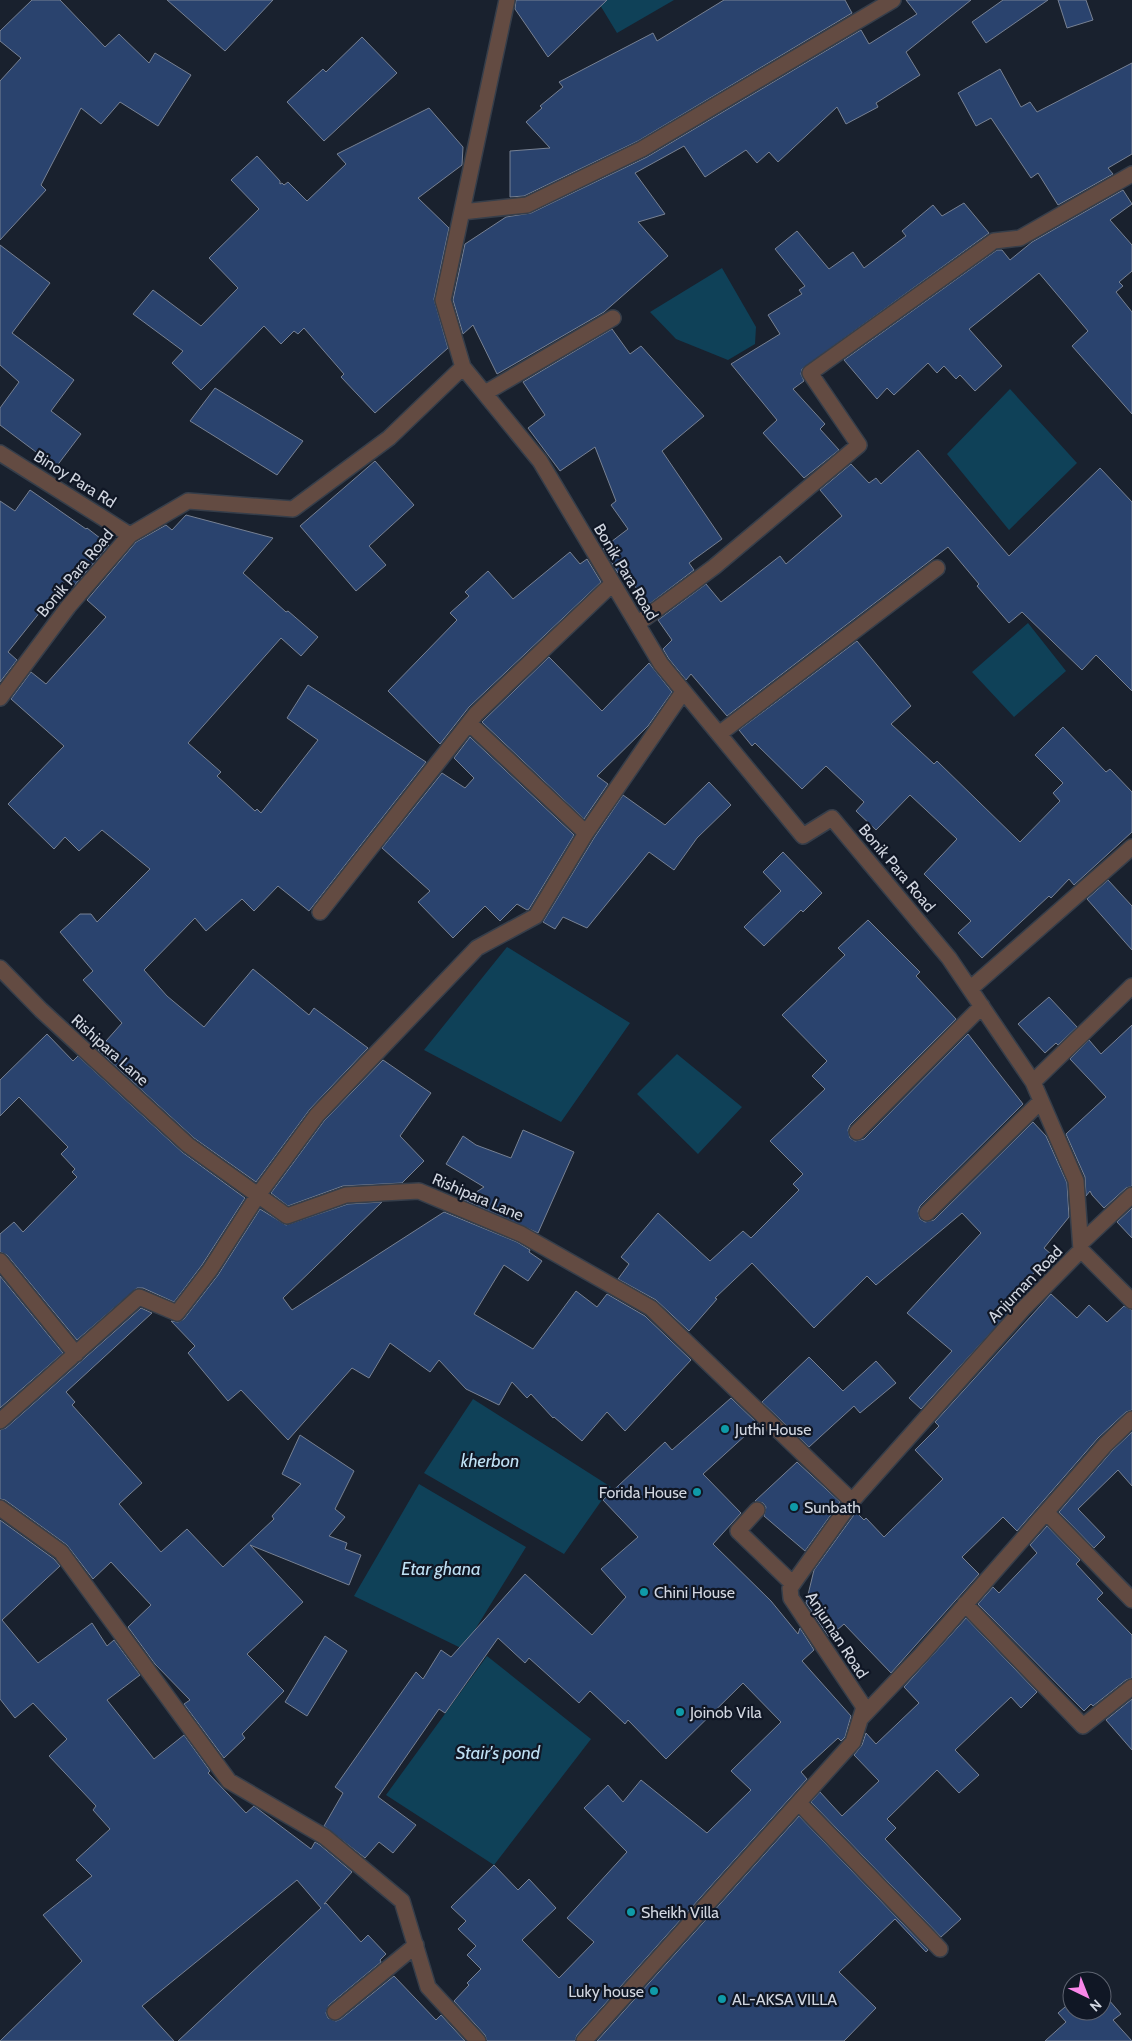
<svg xmlns="http://www.w3.org/2000/svg" width="1132" height="2041" font-family="Cabin,sans-serif">
<style>
.water{fill:#0f4158}
.building{fill:#2a436e;stroke:#778193}
.lines{fill:none;stroke-linecap:round;stroke-linejoin:round}
.minor-casing{stroke:#363e4a;stroke-width:18}
.minor{stroke:#634b42;stroke-width:15}
.culture-dot{fill:#0f9aa8;stroke:#101725;stroke-width:2}
.labels{text-anchor:middle;dominant-baseline:central;stroke-width:4.5;stroke-linejoin:round;paint-order:stroke}
.street-label{font-size:16px;fill:#d1d6e0;stroke:#101725}
.poi-label{font-size:16px;fill:#d1d6e0;stroke:#101725;text-anchor:start}
.water-label{font-size:18px;font-style:italic;fill:#bfe0f4;stroke:#101725}
</style>
<rect width="100%" height="100%" fill="#19212e"/>
<path class="water" d="M 597,0 L 674,0 L 617,33 Z
M 722,268 L 756,327 L 755,344 L 728,360 L 676,339 L 650,312 Z
M 1010,389 L 1077,463 L 1009,530 L 947,454 Z
M 1028,623 L 1066,671 L 1014,717 L 972,672 Z
M 507,947 L 630,1023 L 561,1122 L 424,1050 Z
M 677,1054 L 742,1107 L 698,1154 L 637,1094 Z
M 473,1399 L 611,1487 L 564,1554 L 424,1473 Z
M 419,1484 L 526,1547 L 463,1649 L 354,1596 Z
M 487,1656 L 591,1739 L 494,1865 L 386,1795 Z"/>
<path class="building" d="M 32,0 L 60,0 L 105,47 L 119,34 L 149,63 L 155,53 L 191,75 L 158,126 L 120,102 L 101,124 L 81,108 L 41,185 L 46,190 L 0,240 L 0,81 L 21,58 L 0,41 L 0,31 Z
M 167,0 L 273,0 L 225,51 Z
M 516,0 L 607,0 L 548,57 L 515,9 Z
M 724,0 L 845,0 L 852,13 L 638,141 L 524,196 L 510,197 L 510,151 L 550,148 L 526,122 L 542,108 L 540,106 L 563,87 L 559,82 L 653,33 L 657,41 Z
M 906,0 L 971,0 L 906,52 L 920,75 L 876,103 L 878,107 L 846,124 L 837,107 L 778,162 L 769,152 L 757,163 L 746,150 L 705,177 L 684,146 L 635,173 L 665,214 L 638,222 L 668,256 L 604,312 L 497,374 L 473,325 L 463,334 L 453,300 L 465,244 L 506,217 L 531,213 L 647,157 L 861,30 L 869,44 L 917,14 Z
M 1003,0 L 1048,0 L 986,43 L 972,22 Z
M 1058,0 L 1086,0 L 1093,20 L 1067,28 Z
M 362,37 L 397,73 L 324,141 L 287,102 L 323,69 L 326,72 Z
M 1132,63 L 1132,154 L 1108,168 L 1113,174 L 1058,205 L 1038,173 L 1031,178 L 991,118 L 976,126 L 958,93 L 1000,69 L 1021,107 L 1030,102 L 1037,112 Z
M 429,108 L 463,147 L 462,165 L 418,198 L 449,228 L 434,299 L 448,348 L 375,413 L 341,377 L 344,374 L 304,328 L 298,334 L 294,331 L 281,344 L 264,326 L 201,390 L 172,363 L 183,351 L 133,314 L 153,290 L 201,326 L 238,288 L 209,258 L 259,209 L 231,180 L 257,156 L 280,181 L 280,184 L 282,183 L 284,185 L 288,182 L 307,201 L 346,164 L 337,154 Z
M 1123,190 L 1132,204 L 1110,220 L 1132,245 L 1132,271 L 1119,282 L 1123,286 L 1116,292 L 1132,312 L 1132,414 L 1072,346 L 1088,331 L 1039,273 L 969,329 L 1002,366 L 975,391 L 960,375 L 956,379 L 944,366 L 937,373 L 928,363 L 894,395 L 887,388 L 877,399 L 844,360 L 997,250 L 1002,250 L 1010,260 L 1032,242 Z
M 964,203 L 989,233 L 802,369 L 801,374 L 804,381 L 793,389 L 825,424 L 820,429 L 839,450 L 804,478 L 763,433 L 777,420 L 731,364 L 780,334 L 768,315 L 802,294 L 799,290 L 805,286 L 775,249 L 797,231 L 829,269 L 853,252 L 864,268 L 906,236 L 902,231 L 933,205 L 942,216 Z
M 0,245 L 50,283 L 12,333 L 74,380 L 51,411 L 81,434 L 56,467 L 0,425 L 0,408 L 19,382 L 0,365 Z
M 612,329 L 630,354 L 641,346 L 704,416 L 662,451 L 722,539 L 689,563 L 694,570 L 648,605 L 623,569 L 618,573 L 603,548 L 628,529 L 611,505 L 616,501 L 595,447 L 560,471 L 528,428 L 545,415 L 523,382 Z
M 215,388 L 303,441 L 277,475 L 190,421 Z
M 918,450 L 1009,556 L 1100,468 L 1132,502 L 1132,691 L 1096,655 L 1082,670 L 1022,612 L 1009,623 L 977,586 L 979,584 L 948,547 L 727,716 L 691,674 L 686,680 L 669,659 L 663,649 L 672,640 L 658,620 L 706,584 L 721,602 L 780,556 L 786,564 L 842,516 L 820,490 L 851,464 L 869,483 L 876,478 L 881,484 Z
M 375,461 L 414,505 L 369,546 L 386,565 L 356,591 L 300,526 Z
M 30,490 L 86,529 L 87,528 L 109,545 L 73,587 L 65,581 L 8,652 L 17,660 L 0,682 L 0,501 L 15,511 Z
M 186,515 L 273,538 L 243,573 L 286,612 L 288,611 L 318,637 L 301,656 L 281,638 L 188,743 L 221,772 L 217,776 L 255,811 L 257,809 L 261,813 L 318,740 L 287,718 L 308,685 L 426,762 L 309,911 L 278,886 L 254,911 L 242,899 L 206,931 L 195,918 L 144,970 L 167,996 L 204,1027 L 253,969 L 309,1015 L 314,1008 L 368,1048 L 310,1109 L 256,1182 L 194,1138 L 98,1050 L 122,1023 L 83,980 L 93,971 L 60,932 L 80,914 L 91,914 L 97,922 L 150,869 L 102,830 L 79,851 L 65,837 L 54,849 L 8,804 L 64,746 L 11,699 L 31,672 L 46,684 L 106,617 L 87,600 L 136,542 L 166,525 L 172,530 Z
M 570,552 L 580,564 L 587,559 L 601,582 L 469,707 L 440,744 L 388,691 L 457,620 L 450,613 L 469,596 L 465,592 L 488,571 L 513,599 Z
M 857,641 L 911,706 L 891,724 L 934,764 L 937,761 L 1020,842 L 1060,801 L 1053,793 L 1063,783 L 1035,755 L 1063,727 L 1106,772 L 1110,769 L 1132,792 L 1132,832 L 1074,885 L 1069,879 L 1051,898 L 1049,896 L 982,958 L 958,933 L 971,921 L 924,874 L 957,839 L 910,795 L 876,830 L 856,811 L 864,802 L 826,766 L 802,789 L 755,743 L 752,746 L 739,730 Z
M 549,657 L 602,711 L 649,663 L 672,692 L 648,726 L 597,776 L 608,784 L 584,819 L 482,722 Z
M 470,737 L 574,835 L 529,909 L 527,910 L 517,904 L 500,921 L 485,906 L 453,938 L 418,902 L 430,891 L 382,848 L 442,773 L 465,788 L 474,778 L 454,758 Z
M 709,782 L 731,805 L 697,838 L 674,870 L 649,852 L 587,928 L 563,917 L 555,929 L 543,922 L 594,838 L 623,795 L 665,825 Z
M 783,852 L 822,893 L 803,912 L 801,910 L 764,946 L 744,927 L 781,891 L 763,872 Z
M 1108,880 L 1132,906 L 1132,950 L 1087,899 Z
M 868,920 L 920,972 L 916,976 L 956,1019 L 850,1125 L 848,1130 L 850,1138 L 855,1141 L 864,1139 L 968,1034 L 1023,1104 L 920,1206 L 918,1211 L 920,1219 L 925,1222 L 934,1220 L 1033,1122 L 1046,1136 L 1067,1183 L 1069,1217 L 1044,1248 L 1051,1254 L 1032,1275 L 1038,1281 L 921,1409 L 909,1398 L 952,1351 L 907,1313 L 981,1233 L 962,1213 L 876,1285 L 867,1276 L 814,1328 L 752,1263 L 715,1298 L 717,1299 L 689,1331 L 656,1300 L 618,1279 L 629,1264 L 621,1257 L 658,1213 L 710,1261 L 743,1231 L 751,1238 L 799,1190 L 793,1184 L 803,1174 L 770,1141 L 825,1089 L 812,1076 L 827,1061 L 782,1015 L 845,955 L 838,948 Z
M 1049,997 L 1077,1027 L 1058,1045 L 1056,1043 L 1045,1053 L 1018,1024 Z
M 1132,1025 L 1132,1186 L 1126,1188 L 1104,1208 L 1092,1195 L 1090,1191 L 1086,1196 L 1085,1177 L 1066,1134 L 1106,1097 L 1070,1059 L 1089,1040 L 1101,1054 Z
M 47,1034 L 73,1061 L 78,1056 L 182,1152 L 245,1198 L 202,1265 L 174,1302 L 143,1288 L 137,1288 L 77,1340 L 7,1255 L 0,1252 L 0,1234 L 14,1222 L 23,1232 L 77,1177 L 72,1172 L 75,1169 L 61,1154 L 68,1147 L 19,1097 L 0,1116 L 0,1080 Z
M 383,1060 L 431,1093 L 400,1136 L 424,1161 L 402,1183 L 343,1186 L 288,1206 L 271,1193 L 324,1121 Z
M 523,1130 L 574,1152 L 538,1233 L 464,1200 L 484,1187 L 446,1164 L 463,1136 L 476,1145 L 511,1158 Z
M 382,1202 L 283,1298 L 292,1310 L 444,1212 L 517,1242 L 530,1250 L 529,1252 L 542,1261 L 528,1281 L 504,1265 L 474,1314 L 533,1349 L 576,1291 L 597,1307 L 607,1294 L 645,1316 L 691,1360 L 625,1431 L 607,1412 L 582,1441 L 554,1417 L 553,1418 L 531,1394 L 527,1398 L 512,1382 L 499,1405 L 466,1389 L 439,1360 L 430,1372 L 390,1343 L 369,1378 L 352,1368 L 288,1440 L 241,1390 L 228,1401 L 188,1353 L 195,1346 L 171,1321 L 178,1322 L 184,1319 L 218,1275 L 260,1209 L 286,1225 L 348,1204 Z
M 1132,1208 L 1132,1238 L 1117,1222 Z
M 0,1276 L 63,1353 L 0,1408 Z
M 1051,1294 L 1077,1318 L 1089,1305 L 1107,1322 L 1124,1306 L 1132,1310 L 1132,1410 L 1126,1412 L 1098,1438 L 1017,1531 L 1003,1517 L 962,1557 L 979,1574 L 891,1673 L 844,1624 L 829,1637 L 806,1603 L 814,1570 L 856,1512 L 864,1520 L 866,1518 L 884,1537 L 943,1479 L 915,1450 L 939,1426 L 935,1422 Z
M 141,1308 L 152,1313 L 66,1392 L 75,1402 L 72,1405 L 142,1483 L 119,1504 L 161,1552 L 187,1529 L 223,1567 L 274,1519 L 272,1516 L 301,1484 L 282,1474 L 300,1435 L 354,1471 L 335,1509 L 345,1517 L 329,1536 L 347,1543 L 345,1549 L 361,1555 L 349,1585 L 250,1545 L 303,1602 L 247,1654 L 284,1691 L 242,1734 L 245,1738 L 224,1758 L 184,1704 L 190,1700 L 155,1664 L 128,1627 L 151,1605 L 111,1562 L 93,1579 L 67,1545 L 5,1500 L 0,1499 L 0,1430 L 6,1428 Z
M 809,1357 L 843,1391 L 876,1361 L 896,1383 L 860,1413 L 854,1406 L 809,1447 L 762,1402 Z
M 731,1398 L 758,1424 L 703,1474 L 741,1513 L 713,1544 L 771,1601 L 798,1634 L 800,1628 L 814,1650 L 802,1661 L 851,1716 L 845,1737 L 841,1741 L 838,1738 L 801,1772 L 807,1779 L 577,2035 L 575,2041 L 487,2041 L 485,2035 L 454,2001 L 469,1985 L 467,1983 L 481,1969 L 467,1955 L 476,1946 L 458,1929 L 466,1921 L 451,1907 L 494,1865 L 518,1890 L 529,1879 L 556,1908 L 522,1940 L 559,1978 L 594,1942 L 567,1918 L 627,1852 L 584,1808 L 608,1785 L 623,1802 L 641,1780 L 707,1833 L 751,1790 L 731,1771 L 781,1722 L 743,1683 L 666,1759 L 628,1720 L 625,1724 L 590,1691 L 579,1703 L 529,1658 L 525,1663 L 498,1638 L 445,1713 L 439,1709 L 378,1797 L 416,1825 L 393,1853 L 379,1842 L 365,1858 L 324,1826 L 343,1793 L 335,1787 L 416,1672 L 423,1679 L 441,1650 L 451,1657 L 525,1574 L 592,1635 L 626,1597 L 601,1569 L 638,1537 L 603,1500 L 665,1442 L 672,1450 Z
M 1132,1432 L 1132,1486 L 1118,1470 L 1078,1509 L 1105,1537 L 1094,1548 L 1059,1512 L 1112,1451 Z
M 797,1462 L 840,1502 L 805,1551 L 764,1516 L 766,1507 L 763,1503 L 755,1501 Z
M 0,1520 L 54,1559 L 60,1566 L 2,1620 L 38,1663 L 92,1623 L 107,1646 L 114,1640 L 140,1675 L 107,1700 L 154,1759 L 184,1735 L 210,1771 L 208,1773 L 246,1813 L 254,1806 L 311,1849 L 315,1842 L 320,1845 L 352,1872 L 324,1904 L 326,1903 L 361,1942 L 368,1935 L 386,1954 L 380,1960 L 381,1962 L 329,2005 L 326,2013 L 328,2018 L 336,2021 L 341,2019 L 394,1976 L 436,2020 L 441,2015 L 465,2041 L 178,2041 L 321,1908 L 297,1880 L 142,2006 L 174,2041 L 0,2041 L 82,1961 L 43,1915 L 92,1876 L 76,1860 L 110,1829 L 93,1810 L 96,1806 L 49,1756 L 67,1739 L 33,1703 L 15,1718 L 0,1699 Z
M 1047,1526 L 1080,1560 L 1076,1564 L 1103,1593 L 1097,1599 L 1132,1635 L 1132,1678 L 1126,1680 L 1093,1706 L 1091,1704 L 1084,1711 L 978,1604 L 993,1587 L 999,1593 L 1037,1553 L 1030,1545 Z
M 966,1618 L 1037,1692 L 1021,1708 L 1011,1697 L 955,1750 L 979,1775 L 959,1793 L 937,1770 L 887,1819 L 896,1828 L 885,1839 L 961,1919 L 941,1937 L 811,1802 L 820,1792 L 842,1816 L 879,1781 L 854,1755 L 862,1745 L 866,1733 L 876,1744 L 919,1703 L 904,1687 Z
M 325,1636 L 347,1651 L 307,1716 L 285,1702 Z
M 1132,1699 L 1132,1750 L 1106,1720 Z
M 799,1816 L 928,1950 L 926,1952 L 895,1919 L 839,1972 L 876,2008 L 844,2041 L 597,2041 Z
M 1102,1992 L 1121,2014 L 1113,2020 L 1132,2041 L 1045,2041 L 1066,2022 L 1058,2013 L 1072,2001 L 1072,2011 L 1102,2011 Z"/>
<g class="lines">
<g class="minor-casing">
<path id="minor" d="M 462,212 L 527,205 L 642,149 L 893,0
M 463,367 L 443,300 L 507,0
M 485,393 L 613,318
M 0,453 L 130,535
M 637,624 L 714,567 L 859,445 L 810,373 L 994,241 L 1020,238 L 1132,174
M 0,698 L 68,607 L 130,535 L 188,501 L 293,509 L 389,438 L 463,367 L 540,461 L 661,664 L 803,836 L 832,818 L 949,958 L 1033,1082 L 1076,1181 L 1081,1250
M 719,734 L 937,568
M 586,833 L 683,692
M 320,912 L 476,714 L 612,584
M 0,968 L 41,1010 L 188,1145 L 287,1216 L 346,1195 L 419,1191 L 521,1234 L 651,1308 L 852,1501
M 970,989 L 1132,847
M 1033,1082 L 1132,986
M 857,1132 L 982,1006
M 927,1213 L 1041,1101
M 1081,1243 L 1132,1195
M 1081,1250 L 1132,1301
M 0,1261 L 76,1354
M 0,1421 L 139,1297 L 177,1313 L 210,1270 L 258,1195 L 317,1115 L 477,948 L 536,916 L 586,833 L 469,723
M 0,1508 L 61,1552 L 229,1781 L 325,1837 L 402,1901 L 428,1987 L 478,2041
M 757,1510 L 738,1531 L 793,1584
M 1046,1512 L 1132,1600
M 965,1604 L 1083,1726 L 1132,1687
M 861,1718 L 921,1655 L 1105,1445 L 1132,1419
M 799,1803 L 940,1949
M 335,2012 L 416,1945
M 584,2041 L 853,1742 L 864,1707 L 791,1598 L 790,1588 L 852,1501 L 1023,1309 L 1081,1250"/>
</g>
<use href="#minor" class="minor"/>
</g>
<g class="culture-dot">
<circle cx="725" cy="1429" r="5"/>
<circle cx="697" cy="1492" r="5"/>
<circle cx="794" cy="1507" r="5"/>
<circle cx="644" cy="1592" r="5"/>
<circle cx="680" cy="1712" r="5"/>
<circle cx="631" cy="1912" r="5"/>
<circle cx="654" cy="1991" r="5"/>
<circle cx="722" cy="1999" r="5"/>
</g>
<g class="labels">
<g class="street-label">
<text transform="translate(75 479) rotate(32)">Binoy Para Rd</text>
<text transform="translate(626 572) rotate(59)">Bonik Para Road</text>
<text transform="translate(75 573) rotate(-50)">Bonik Para Road</text>
<text transform="translate(897 868) rotate(50)">Bonik Para Road</text>
<text transform="translate(110 1050) rotate(42)">Rishipara Lane</text>
<text transform="translate(478 1197) rotate(23)">Rishipara Lane</text>
<text transform="translate(1025 1284) rotate(-46)">Anjuman Road</text>
<text transform="translate(837 1635) rotate(57)">Anjuman Road</text>
</g>
<g class="poi-label">
<text x="735" y="1429">Juthi House</text>
<text x="687" y="1492" text-anchor="end">Forida House</text>
<text x="804" y="1507">Sunbath</text>
<text x="654" y="1592">Chini House</text>
<text x="690" y="1712">Joinob Vila</text>
<text x="641" y="1912">Sheikh Villa</text>
<text x="644" y="1991" text-anchor="end">Luky house</text>
<text x="732" y="1999">AL-AKSA VILLA</text>
</g>
<g class="water-label">
<text x="490" y="1461">kherbon</text>
<text x="441" y="1569">Etar ghana</text>
<text x="498" y="1753">Stair's pond</text>
</g>
</g>
<g transform="translate(1087 1996) rotate(137)"><circle r="24" fill="#101725" stroke="#5d6370"/>
<path d="M0-4L9 19L0 12L-9 19Z" fill="#f987e9"/>
<text y="-8" font-size="14" font-weight="bold" text-anchor="middle" fill="#d1d6e0">N</text>
</g>
</svg>
